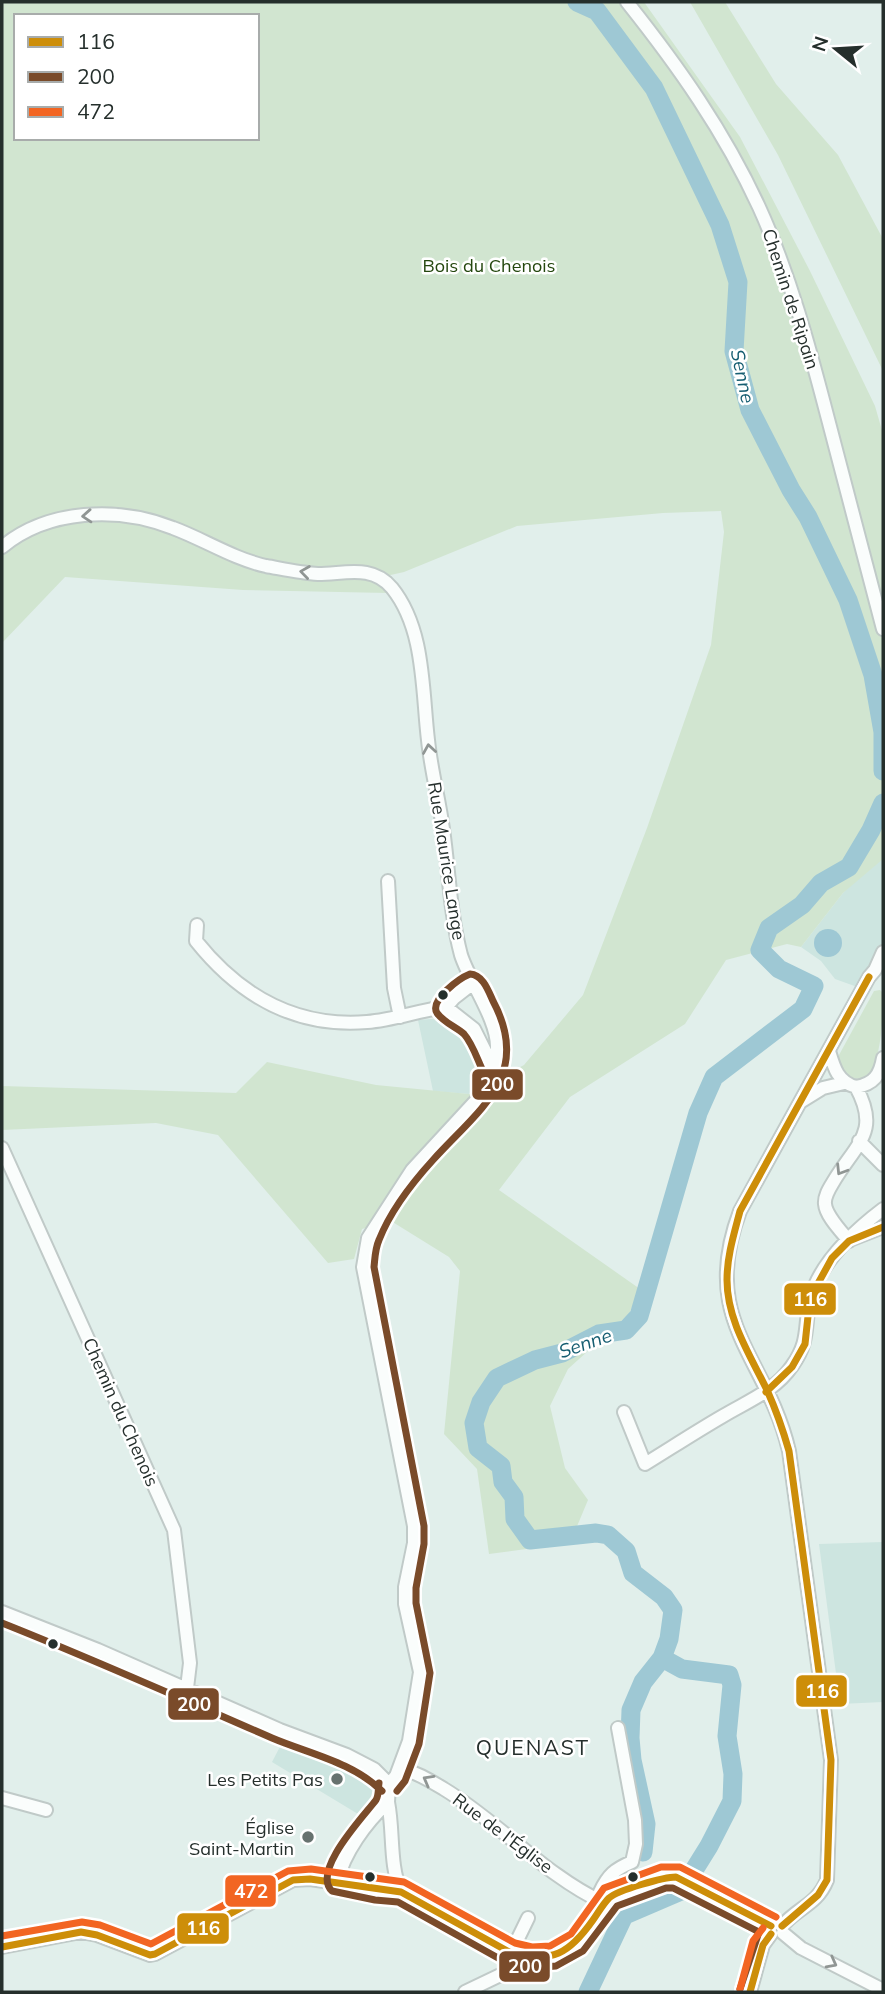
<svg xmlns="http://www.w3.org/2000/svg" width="885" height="1994" font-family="Mulish,sans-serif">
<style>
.built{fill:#cde5e0}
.green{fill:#d1e5d0;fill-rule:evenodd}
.water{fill:#9ec8d4}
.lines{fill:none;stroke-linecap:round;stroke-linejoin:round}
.river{stroke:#9ec8d4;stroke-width:19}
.minor-casing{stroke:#c0cac8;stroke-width:16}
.minor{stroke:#fafdfc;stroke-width:12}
.bus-1-casing{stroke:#fff;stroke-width:12}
.bus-2-casing{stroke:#fff;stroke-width:12}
.bus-3-casing{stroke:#fff;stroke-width:12}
.bus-1{stroke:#cd8e09;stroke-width:7}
.bus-2{stroke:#7a4b2a;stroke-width:7}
.bus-3{stroke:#f26522;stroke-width:7}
.oneway{stroke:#909694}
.bus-dot{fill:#252f2c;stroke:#fff;stroke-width:2.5}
.poi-dot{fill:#67726f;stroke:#fff;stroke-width:2.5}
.labels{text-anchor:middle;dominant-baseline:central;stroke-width:5;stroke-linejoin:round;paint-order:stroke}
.park-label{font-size:18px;fill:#24470e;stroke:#fff}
.street-label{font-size:18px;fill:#252f2c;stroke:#fff}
.poi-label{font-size:18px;fill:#252f2c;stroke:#fff;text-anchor:end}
.water-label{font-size:19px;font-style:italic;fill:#155d71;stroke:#fff}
.quarter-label{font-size:21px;letter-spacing:2px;fill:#252f2c;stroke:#fff}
.line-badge{stroke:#fff;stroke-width:2.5}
.badge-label{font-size:19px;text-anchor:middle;font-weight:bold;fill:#fff}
</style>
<rect width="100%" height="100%" fill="#e1efeb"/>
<path class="built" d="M 883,850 L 883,952 L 863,989 L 835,979 L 821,961 L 801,947 L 843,893 Z
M 431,1019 L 455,1021 L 476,1043 L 477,1083 L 469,1094 L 433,1091 L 418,1020 Z
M 883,1542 L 883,1702 L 840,1704 L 819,1544 Z
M 284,1739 L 344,1761 L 370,1774 L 378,1792 L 363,1817 L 272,1762 Z"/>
<path class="green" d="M 2,2 L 644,2 L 740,137 L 810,271 L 875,406 L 883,434 L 883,859 L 843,893 L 801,947 L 787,944 L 726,960 L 685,1024 L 570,1097 L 499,1190 L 640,1289 L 629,1314 L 568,1369 L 550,1406 L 565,1468 L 588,1500 L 570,1543 L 489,1554 L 477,1469 L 444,1434 L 460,1271 L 449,1257 L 391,1221 L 362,1229 L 354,1259 L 328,1263 L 218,1135 L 156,1123 L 2,1130 L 2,1086 L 236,1093 L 267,1062 L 376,1085 L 469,1094 L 524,1065 L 583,995 L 647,828 L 711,645 L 724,532 L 721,511 L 663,513 L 517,526 L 404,572 L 386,576 L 388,593 L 243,590 L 65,577 L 2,643 ZM 16,16 L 257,16 L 257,138 L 16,138 Z
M 690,2 L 725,2 L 776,84 L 838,155 L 883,239 L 883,371 L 778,155 Z
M 880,990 L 883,993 C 883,1015 882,1067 864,1080 L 844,1076 L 839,1067 L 839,1055 L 874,991 Z"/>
<path class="water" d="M814 943a14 14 0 1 1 28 0a14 14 0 1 1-28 0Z"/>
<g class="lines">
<path class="river" d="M 577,2 L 597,11 L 654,88 L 720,225 L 738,282 L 734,351 L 750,410 L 791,490 L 808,517 L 848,600 L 873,675 L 883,732 L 883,771
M 643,1852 L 646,1824 L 632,1760 L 630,1738 L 631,1710 L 643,1682 L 662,1658 L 669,1639 L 673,1610 L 664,1597 L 633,1573 L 626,1551 L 608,1535 L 596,1533 L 530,1540 L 515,1519 L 514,1497 L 503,1482 L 501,1466 L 478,1448 L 474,1423 L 481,1402 L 497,1378 L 535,1360 L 562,1353 L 599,1334 L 626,1330 L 639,1316 L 698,1113 L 714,1077 L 803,1009 L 814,986 L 779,969 L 760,950 L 769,928 L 802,905 L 821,883 L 849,867 L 871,830 L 883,803
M 625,1915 L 681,1891 L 709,1846 L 732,1801 L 733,1774 L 727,1736 L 732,1685 L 729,1675 L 682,1669 L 662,1658
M 588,1992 L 629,1905"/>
<g class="minor-casing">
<path id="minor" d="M 627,2 C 678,66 724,131 759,207 C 790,275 809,346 828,419 C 847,489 865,559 883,629
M 2,547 C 48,509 118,506 173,528 C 203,539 234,559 266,566 C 283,569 301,573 318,574 C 345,574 372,564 392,588 C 425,629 422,690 428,740 C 431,770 439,799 443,829 C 449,871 450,914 461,955 C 470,983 498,1020 497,1048 C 497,1063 489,1080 483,1093 L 412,1170 L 368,1238 L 363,1267 L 414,1526 L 414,1543 L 405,1587 L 405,1604 L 420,1672 L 409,1741 L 396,1776 L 389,1784
M 388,881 L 394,988 L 400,1017
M 197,925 L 196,941 C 240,996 295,1028 367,1022 C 394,1020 420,1010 446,1007 L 454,998 L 472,984
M 446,1007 L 474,1029 L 493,1067
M 829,1051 C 834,1068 838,1082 856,1087 C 874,1084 880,1075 883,1058
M 802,1101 L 823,1088 L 844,1083
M 859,1141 L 883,1165
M 2,1148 L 174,1530 L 190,1663 L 187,1688
M 852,1239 L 883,1227
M 849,1241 C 841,1231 826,1216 825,1204 C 824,1195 831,1186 835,1179 C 858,1142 880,1131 856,1087
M 624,1412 L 645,1464 C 671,1448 697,1431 723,1416 C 748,1401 775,1391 792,1366 C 810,1341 804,1327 810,1300 C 819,1263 854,1231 883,1209
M 2,1612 L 98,1650 L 280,1730 L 347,1755 L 374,1769 L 389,1784
M 399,1768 C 416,1772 429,1780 444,1789 C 500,1823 544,1875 604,1903
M 2,1798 L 46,1810
M 388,1802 C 394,1832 389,1864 401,1892
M 337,1882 C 344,1852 366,1823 388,1802 L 389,1784
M 604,1903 L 600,1892 C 608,1875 615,1869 632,1862 L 636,1844 L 635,1820 L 618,1728
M 782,1926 C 798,1907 817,1905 827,1880 L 831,1760 L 789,1451 C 767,1356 698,1322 740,1211 L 869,977 L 875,970 L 883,952
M 783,1933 L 801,1948 L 883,1990
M 2,1947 L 81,1932 L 97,1935 L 150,1955 L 155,1954 L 293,1880 L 310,1879 L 401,1892 L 511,1953 L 531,1958 L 553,1956 L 578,1942 L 610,1897 L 664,1877 L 676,1877 L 715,1899 L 771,1926
M 511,1953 L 528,1918
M 465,1992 L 517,1967 L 523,1956
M 750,1992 L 763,1945 L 771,1934"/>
</g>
<use href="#minor" class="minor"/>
<g class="bus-1-casing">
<path id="bus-1" d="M 766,1392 L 792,1367 L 805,1344 L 810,1298 L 832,1258 L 849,1241 L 883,1227
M 782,1926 L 818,1895 L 827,1880 L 831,1760 L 789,1451 C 783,1430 776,1410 767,1390 C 750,1355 727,1320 727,1280 C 727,1256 734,1234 740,1211 L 869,977
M 2,1947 L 81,1932 L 97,1935 L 150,1955 L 155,1954 L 293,1880 L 310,1879 L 401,1892 L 511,1953 C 553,1963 569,1954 593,1920 C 598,1913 603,1904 609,1898 C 618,1890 664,1877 676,1877 L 771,1926
M 750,1992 L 763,1945 L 771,1934"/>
</g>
<g class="bus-2-casing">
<path id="bus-2" d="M 2,1623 C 93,1659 182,1699 272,1738 C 310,1754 352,1762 382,1791
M 379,1783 C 378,1789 379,1795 376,1800 C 364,1816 311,1871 332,1891 L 375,1900 L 398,1902 L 507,1963 L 531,1968 L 556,1966 L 583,1951 L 617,1906 L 666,1888 L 673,1888 L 759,1932 L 740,1989
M 397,1791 L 405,1781 L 419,1744 L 430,1673 L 416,1603 L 416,1588 L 424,1544 L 424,1526 L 374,1267 C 375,1258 375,1249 379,1240 C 390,1212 412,1183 433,1160 C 478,1110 533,1076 493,1001 C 488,990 483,975 470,974 C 460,978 429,1000 437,1013 C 443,1022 456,1027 464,1034 C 472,1043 477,1058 482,1069"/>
</g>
<g class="bus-3-casing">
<path id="bus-3" d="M 2,1936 L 82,1922 L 100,1925 L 151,1944 L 288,1871 L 311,1869 L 404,1882 L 515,1943 L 532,1947 L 550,1946 L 571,1934 L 604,1888 L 661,1867 L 680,1867 L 776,1917
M 740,1989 L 753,1941 L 763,1928"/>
</g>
<use href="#bus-1" class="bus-1"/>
<use href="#bus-2" class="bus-2"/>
<use href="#bus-3" class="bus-3"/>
</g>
<defs><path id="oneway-chevron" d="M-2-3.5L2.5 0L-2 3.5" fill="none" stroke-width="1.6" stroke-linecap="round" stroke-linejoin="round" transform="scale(1.75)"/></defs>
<g class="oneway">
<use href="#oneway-chevron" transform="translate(87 516) rotate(176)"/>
<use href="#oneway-chevron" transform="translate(305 572) rotate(-172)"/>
<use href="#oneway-chevron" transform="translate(429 749) rotate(-99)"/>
<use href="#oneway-chevron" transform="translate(841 1170) rotate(122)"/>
<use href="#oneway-chevron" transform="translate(428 1780) rotate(-151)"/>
<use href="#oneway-chevron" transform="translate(832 1963) rotate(28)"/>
</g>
<g class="bus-dot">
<circle cx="443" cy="995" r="6"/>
<circle cx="53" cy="1644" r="6"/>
<circle cx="370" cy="1877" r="6"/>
<circle cx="633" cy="1877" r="6"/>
</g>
<g class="poi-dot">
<circle cx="337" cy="1779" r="7"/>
<circle cx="308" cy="1837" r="7"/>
</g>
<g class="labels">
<g class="park-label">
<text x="489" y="265">Bois du Chenois</text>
</g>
<g class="street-label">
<text transform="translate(791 299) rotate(72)">Chemin de Ripain</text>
<text transform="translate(447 861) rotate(81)">Rue Maurice Lange</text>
<text transform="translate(121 1412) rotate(66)">Chemin du Chenois</text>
<text transform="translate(503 1833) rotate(37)">Rue de l'Église</text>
</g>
<g class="poi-label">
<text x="323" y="1779">Les Petits Pas</text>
<text x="294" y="1827">Église<tspan x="294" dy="21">Saint-Martin</tspan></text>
</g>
<g class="water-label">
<text transform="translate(743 376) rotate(78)">Senne</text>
<text transform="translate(585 1343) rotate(-19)">Senne</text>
</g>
<g class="quarter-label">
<text x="533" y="1747">QUENAST</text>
</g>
</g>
<g class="line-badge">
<rect x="471" y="1068" width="53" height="33" rx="7" fill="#7a4b2a"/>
<rect x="783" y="1282" width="54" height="34" rx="7" fill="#cd8e09"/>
<rect x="795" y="1674" width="53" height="34" rx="7" fill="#cd8e09"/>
<rect x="167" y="1687" width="53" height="34" rx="7" fill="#7a4b2a"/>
<rect x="224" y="1874" width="53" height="34" rx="7" fill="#f26522"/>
<rect x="176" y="1912" width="54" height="33" rx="7" fill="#cd8e09"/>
<rect x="498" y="1950" width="53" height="33" rx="7" fill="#7a4b2a"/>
</g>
<g class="badge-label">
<text x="497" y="1091">200</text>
<text x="810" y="1306">116</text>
<text x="822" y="1698">116</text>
<text x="194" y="1711">200</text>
<text x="251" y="1898">472</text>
<text x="203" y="1935">116</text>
<text x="525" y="1973">200</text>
</g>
<rect width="885" height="1994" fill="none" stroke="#252f2c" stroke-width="7"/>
<rect x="14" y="14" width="245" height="126" fill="#ffffff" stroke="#a8acab" stroke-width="2"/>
<rect x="28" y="37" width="35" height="10" fill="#cd8e09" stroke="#a8acab" stroke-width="2"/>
<text x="77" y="49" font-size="21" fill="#252f2c">116</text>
<rect x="28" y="72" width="35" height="10" fill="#7a4b2a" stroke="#a8acab" stroke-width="2"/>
<text x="77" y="84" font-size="21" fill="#252f2c">200</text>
<rect x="28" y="107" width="35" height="10" fill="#f26522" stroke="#a8acab" stroke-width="2"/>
<text x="77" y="119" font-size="21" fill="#252f2c">472</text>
<g transform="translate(836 49) rotate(288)" stroke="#ffffff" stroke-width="5" paint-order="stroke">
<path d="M0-5L12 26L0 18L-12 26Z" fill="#252f2c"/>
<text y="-10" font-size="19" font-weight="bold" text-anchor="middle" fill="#252f2c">N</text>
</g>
</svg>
